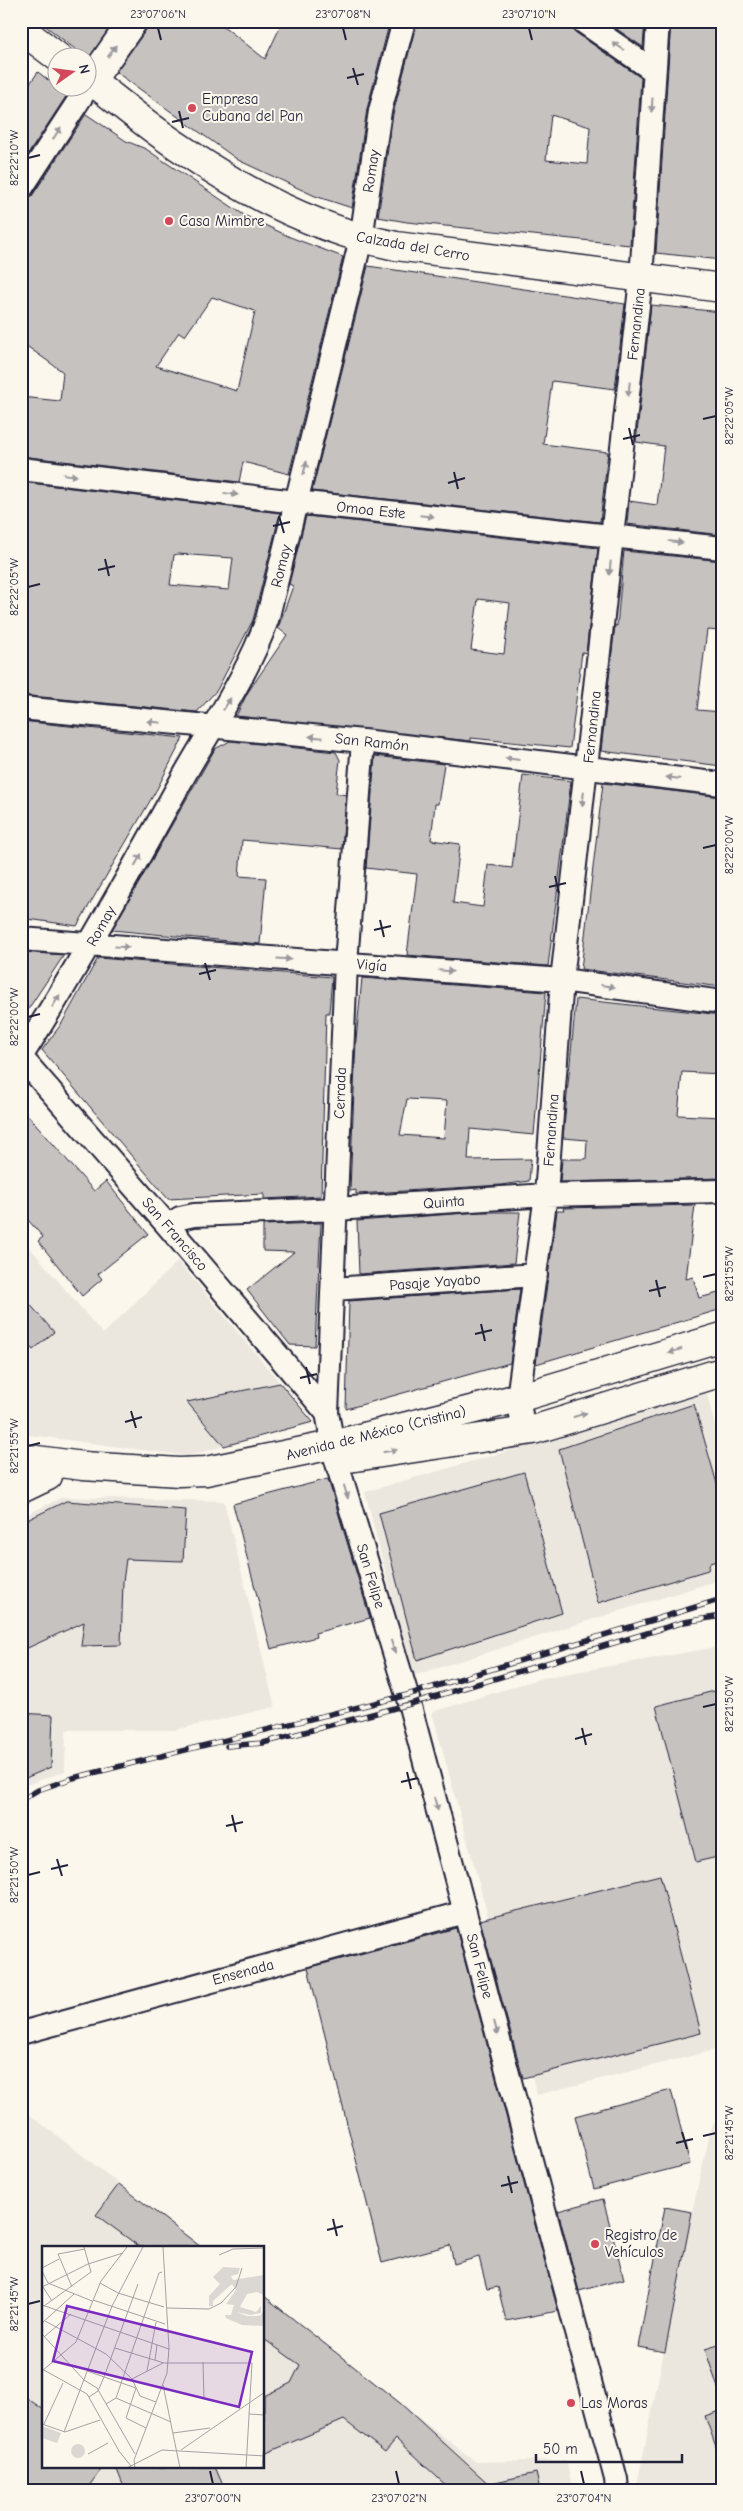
<svg xmlns="http://www.w3.org/2000/svg" width="743" height="2511" font-family="'Comic Neue',sans-serif">
<style>
.built{fill:#ebe7df}
.building{fill:#c6c2c0;stroke:#22223b;fill-rule:evenodd}
.lines{fill:none;stroke-linecap:round;stroke-linejoin:round}
.minor-casing{stroke:#22223b;stroke-width:26}
.tertiary-casing{stroke:#22223b;stroke-width:31}
.secondary-casing{stroke:#22223b;stroke-width:31}
.primary-casing{stroke:#22223b;stroke-width:31}
.minor{stroke:#fbf7ec;stroke-width:22}
.tertiary{stroke:#fbf7ec;stroke-width:28}
.secondary{stroke:#fbf7ec;stroke-width:28}
.primary{stroke:#fbf7ec;stroke-width:28}
.rail-casing{stroke:#22223b;stroke-width:5.5}
.rail{stroke:#fbf7ec;stroke-width:4;stroke-dasharray:11;stroke-linecap:butt}
.oneway{fill:#99979c}
.ticks{fill:none;stroke:#22223b;stroke-width:2}
.poi-dot{fill:#d1495b;stroke:#fbf7ec;stroke-width:2}
.labels{text-anchor:middle;dominant-baseline:central;stroke-width:4;stroke-linejoin:round;paint-order:stroke}
.poi-label{font-size:15px;fill:#22223b;stroke:#fbf7ec;text-anchor:start}
.street-label{font-size:15px;fill:#22223b;stroke:#fbf7ec}
.inset-road{fill:none;stroke:#a4a2a5;stroke-width:1}
.view{fill:#7b2cbf;fill-opacity:0.15;stroke:#7b2cbf;stroke-width:2.5}
.inset-edge{fill:none;stroke:#22223b;stroke-width:2.5}
.neatline{fill:none;stroke:#22223b;stroke-width:2}
.ticks-label{font-size:12px;text-anchor:middle;fill:#22223b}
</style>
<rect width="100%" height="100%" fill="#fbf7ec"/>
<filter id="ink" filterUnits="userSpaceOnUse"><feTurbulence type="fractalNoise" baseFrequency=".02" numOctaves="2"/><feDisplacementMap in="SourceGraphic" scale="10" xChannelSelector="R" yChannelSelector="G"/><feConvolveMatrix kernelMatrix="1 2 1 2 8 2 1 2 1" color-interpolation-filters="sRGB"/></filter>
<g filter="url(#ink)">
<path class="built" d="M 21,1237 L 103,1334 L 178,1261 L 313,1422 L 188,1456 L 21,1434 Z
M 706,1391 L 722,1452 L 722,1579 L 412,1676 L 365,1492 L 554,1438 Z
M 63,1497 L 224,1501 L 275,1707 L 175,1730 L 66,1730 L 65,1771 L 21,1787 L 21,1517 Z
M 722,1646 L 722,2048 L 537,2095 L 432,1712 L 542,1678 Z
M 21,2108 L 201,2247 L 44,2247 L 44,2467 L 264,2467 L 264,2297 L 476,2462 L 566,2460 L 573,2490 L 21,2490 Z
M 722,2109 L 722,2490 L 636,2490 L 692,2212 L 711,2129 Z"/>
<path class="building" d="M 39,21 L 114,21 L 88,59 Z
M 148,21 L 217,21 L 265,59 L 283,21 L 390,21 L 367,109 L 352,208 L 315,196 L 238,160 L 116,72 L 146,30 Z
M 417,21 L 569,21 L 575,32 L 641,78 L 630,245 L 407,222 L 378,217 L 393,114 ZM 551,115 L 590,127 L 587,164 L 546,160 Z
M 605,21 L 645,21 L 643,47 Z
M 671,21 L 722,21 L 722,260 L 656,253 Z
M 38,72 L 67,95 L 21,165 L 21,96 Z
M 86,114 L 126,141 L 146,149 L 244,215 L 290,237 L 343,257 L 289,474 L 243,462 L 239,482 L 21,456 L 21,397 L 60,401 L 63,372 L 21,342 L 21,202 L 32,196 ZM 212,297 L 255,311 L 237,391 L 156,366 L 179,332 L 185,336 Z
M 368,266 L 625,304 L 615,389 L 552,381 L 543,444 L 608,452 L 600,522 L 312,491 Z
M 651,305 L 722,312 L 722,535 L 627,524 L 629,501 L 657,505 L 664,446 L 636,442 Z
M 21,482 L 280,513 L 253,620 L 217,690 L 197,712 L 21,695 ZM 178,554 L 233,558 L 229,590 L 170,585 L 174,555 Z
M 306,516 L 598,548 L 586,653 L 582,652 L 570,748 L 471,738 L 471,741 L 236,716 L 248,692 L 287,635 L 278,628 L 293,586 L 289,584 ZM 478,599 L 510,603 L 504,654 L 471,650 Z
M 624,551 L 722,561 L 722,631 L 707,630 L 697,710 L 722,712 L 722,766 L 601,751 L 615,625 L 617,626 Z
M 21,721 L 183,738 L 157,789 L 77,926 L 21,918 Z
M 230,741 L 336,752 L 340,760 L 336,793 L 346,795 L 342,849 L 242,840 L 239,876 L 266,878 L 260,944 L 112,930 L 211,756 L 215,749 Z
M 375,756 L 444,764 L 438,804 L 435,804 L 431,840 L 460,844 L 453,903 L 483,907 L 488,865 L 512,868 L 523,775 L 571,781 L 548,966 L 407,955 L 417,874 L 366,868 Z
M 603,783 L 722,797 L 722,874 L 716,915 L 722,915 L 722,987 L 581,969 Z
M 21,952 L 64,955 L 21,1020 Z
M 98,958 L 332,977 L 329,1013 L 326,1013 L 321,1196 L 264,1199 L 264,1194 L 168,1199 L 42,1050 L 62,1023 Z
M 362,978 L 546,992 L 534,1135 L 470,1129 L 468,1160 L 531,1159 L 529,1181 L 501,1185 L 356,1194 L 356,1190 L 350,1191 L 356,1040 ZM 407,1099 L 447,1101 L 444,1138 L 400,1135 Z
M 576,999 L 722,1015 L 722,1074 L 682,1072 L 678,1115 L 722,1117 L 722,1178 L 560,1182 L 562,1159 L 586,1159 L 587,1140 L 563,1138 Z
M 21,1107 L 94,1191 L 106,1181 L 148,1234 L 98,1274 L 102,1279 L 82,1296 L 38,1241 L 43,1237 L 21,1212 Z
M 695,1205 L 686,1279 L 693,1277 L 699,1298 L 722,1292 L 722,1309 L 536,1364 L 557,1211 L 564,1211 L 563,1208 Z
M 481,1212 L 520,1212 L 514,1263 L 359,1274 L 357,1221 Z
M 321,1223 L 315,1346 L 290,1345 L 247,1290 L 294,1252 L 263,1251 L 263,1225 Z
M 520,1289 L 510,1363 L 346,1409 L 349,1301 Z
M 21,1294 L 54,1332 L 33,1350 L 21,1337 Z
M 280,1383 L 313,1422 L 224,1446 L 187,1402 Z
M 694,1404 L 722,1501 L 722,1559 L 710,1563 L 708,1570 L 598,1603 L 559,1449 Z
M 524,1472 L 562,1613 L 417,1660 L 379,1513 Z
M 328,1479 L 370,1618 L 315,1633 L 316,1637 L 271,1649 L 233,1504 Z
M 66,1501 L 186,1510 L 183,1561 L 126,1559 L 123,1582 L 121,1645 L 81,1646 L 84,1622 L 21,1651 L 21,1523 Z
M 722,1689 L 722,1856 L 696,1862 L 656,1706 Z
M 21,1713 L 53,1715 L 51,1767 L 21,1780 Z
M 660,1875 L 701,2033 L 523,2078 L 480,1920 Z
M 456,1928 L 558,2311 L 506,2321 L 498,2287 L 487,2289 L 479,2257 L 454,2264 L 450,2245 L 382,2263 L 308,1968 Z
M 671,2090 L 690,2164 L 594,2189 L 575,2116 Z
M 119,2184 L 201,2247 L 140,2247 L 96,2215 Z
M 603,2199 L 624,2279 L 579,2291 L 558,2211 Z
M 665,2207 L 692,2212 L 665,2352 L 638,2347 Z
M 264,2296 L 400,2403 L 491,2486 L 491,2483 L 536,2473 L 540,2490 L 451,2490 L 396,2439 L 385,2452 L 344,2420 L 264,2454 L 264,2396 L 291,2383 L 300,2365 L 264,2339 Z
M 722,2344 L 722,2391 L 719,2391 L 705,2349 Z
M 21,2394 L 44,2410 L 44,2467 L 103,2467 L 86,2490 L 33,2490 L 21,2480 Z
M 722,2410 L 722,2457 L 720,2458 L 705,2416 Z
M 116,2467 L 215,2467 L 225,2490 L 125,2490 Z"/>
<g class="lines">
<g class="minor-casing">
<path id="minor" d="M 582,21 L 654,71
M 21,189 L 87,88
M 21,469 L 296,502 L 722,548
M 21,708 L 363,741 L 722,784
M 363,741 L 346,963 L 327,1413 L 336,1460 L 407,1695 L 616,2479 L 617,2490
M 21,939 L 562,980 L 722,1002
M 21,1057 C 79,965 132,870 185,774 C 214,723 247,676 267,620 L 361,239 L 380,111 L 404,21
M 21,1057 L 168,1226 L 327,1413
M 168,1226 L 180,1218 L 194,1215 L 336,1209 L 546,1195 L 722,1191
M 333,1289 L 536,1275
M 524,1431 L 518,1398 L 546,1195 L 562,980 L 641,279 L 658,21
M 21,2033 L 465,1912"/>
</g>
<g class="tertiary-casing">
<path id="tertiary" d="M 91,81 L 133,21"/>
</g>
<g class="secondary-casing">
<path id="secondary" d="M 21,1489 L 48,1476"/>
</g>
<g class="primary-casing">
<path id="primary" d="M 21,29 L 59,58
M 88,78 C 118,101 147,126 179,147 C 245,193 316,230 396,246 L 722,288
M 21,1458 L 83,1466 L 179,1472 L 206,1471 L 332,1445 L 518,1398 L 722,1337
M 342,1459 L 533,1430 L 722,1372"/>
</g>
<use href="#minor" class="minor"/>
<use href="#tertiary" class="tertiary"/>
<use href="#secondary" class="secondary"/>
<use href="#primary" class="primary"/>
<g class="rail-casing">
<path id="rail" d="M 227,1746 L 263,1743 L 410,1704 L 684,1622 L 722,1616
M 21,1800 L 38,1790 L 73,1778 L 407,1695 L 722,1599"/>
</g>
<use href="#rail" class="rail"/>
</g>
<defs><path id="oneway-solid" d="M-6-.8H1V-3.2L6.5 0L1 3.2V.8H-6Z" transform="scale(1.25)"/></defs>
<g class="oneway">
<use href="#oneway-solid" transform="translate(618 46) rotate(-145)"/>
<use href="#oneway-solid" transform="translate(112 51) rotate(-55)"/>
<use href="#oneway-solid" transform="translate(652 105) rotate(94)"/>
<use href="#oneway-solid" transform="translate(57 133) rotate(-57)"/>
<use href="#oneway-solid" transform="translate(629 389) rotate(96)"/>
<use href="#oneway-solid" transform="translate(305 468) rotate(-76)"/>
<use href="#oneway-solid" transform="translate(70 475) rotate(7)"/>
<use href="#oneway-solid" transform="translate(231 494) rotate(7)"/>
<use href="#oneway-solid" transform="translate(427 516) rotate(6)"/>
<use href="#oneway-solid" transform="translate(676 542) rotate(7)"/>
<use href="#oneway-solid" transform="translate(610 568) rotate(96)"/>
<use href="#oneway-solid" transform="translate(227 704) rotate(-58)"/>
<use href="#oneway-solid" transform="translate(154 722) rotate(-174)"/>
<use href="#oneway-solid" transform="translate(316 737) rotate(-175)"/>
<use href="#oneway-solid" transform="translate(512 759) rotate(-173)"/>
<use href="#oneway-solid" transform="translate(673 778) rotate(-173)"/>
<use href="#oneway-solid" transform="translate(583 799) rotate(97)"/>
<use href="#oneway-solid" transform="translate(138 860) rotate(-61)"/>
<use href="#oneway-solid" transform="translate(122 947) rotate(4)"/>
<use href="#oneway-solid" transform="translate(284 959) rotate(4)"/>
<use href="#oneway-solid" transform="translate(446 971) rotate(5)"/>
<use href="#oneway-solid" transform="translate(608 986) rotate(8)"/>
<use href="#oneway-solid" transform="translate(56 1001) rotate(-58)"/>
<use href="#oneway-solid" transform="translate(675 1351) rotate(163)"/>
<use href="#oneway-solid" transform="translate(580 1415) rotate(-17)"/>
<use href="#oneway-solid" transform="translate(390 1451) rotate(-9)"/>
<use href="#oneway-solid" transform="translate(346 1492) rotate(73)"/>
<use href="#oneway-solid" transform="translate(393 1647) rotate(73)"/>
<use href="#oneway-solid" transform="translate(436 1804) rotate(75)"/>
<use href="#oneway-solid" transform="translate(496 2028) rotate(75)"/>
</g>
</g>
<path class="ticks" d="M 158,28 L 161,40M 343,28 L 346,40M 529,28 L 532,40M 353,68 L 358,85M 347,78 L 364,74M 179,111 L 183,128M 172,122 L 189,118M 28,158 L 40,155M 703,419 L 716,416M 629,428 L 633,445M 623,439 L 640,435M 454,472 L 458,489M 448,483 L 465,478M 279,516 L 284,533M 273,526 L 290,522M 105,559 L 109,576M 98,570 L 115,566M 28,587 L 40,584M 703,848 L 716,845M 555,876 L 559,893M 549,887 L 566,883M 380,920 L 384,937M 374,930 L 391,926M 205,963 L 210,980M 199,974 L 216,970M 28,1017 L 40,1014M 703,1277 L 716,1274M 656,1280 L 660,1297M 649,1291 L 666,1287M 481,1324 L 485,1341M 475,1334 L 492,1330M 306,1367 L 310,1384M 300,1378 L 317,1374M 131,1411 L 136,1428M 125,1422 L 142,1417M 28,1446 L 40,1443M 703,1707 L 716,1704M 582,1728 L 586,1745M 575,1739 L 592,1734M 407,1772 L 411,1789M 401,1782 L 418,1778M 232,1815 L 236,1832M 226,1826 L 243,1822M 57,1859 L 62,1876M 51,1869 L 68,1865M 28,1875 L 40,1872M 682,2132 L 687,2149M 703,2136 L 716,2133M 676,2143 L 693,2139M 508,2176 L 512,2193M 501,2186 L 518,2182M 333,2219 L 337,2236M 327,2230 L 343,2226M 28,2304 L 40,2301M 210,2471 L 213,2484M 396,2471 L 399,2484M 581,2471 L 584,2484"/>
<g class="poi-dot">
<circle cx="192" cy="108" r="5"/>
<circle cx="169" cy="221" r="5"/>
<circle cx="595" cy="2244" r="5"/>
<circle cx="571" cy="2403" r="5"/>
</g>
<g class="labels">
<g class="poi-label">
<text x="202" y="99">Empresa<tspan x="202" dy="17">Cubana del Pan</tspan></text>
<text x="179" y="221">Casa Mimbre</text>
<text x="605" y="2235">Registro de<tspan x="605" dy="17">Vehículos</tspan></text>
<text x="581" y="2403">Las Moras</text>
</g>
<g class="street-label">
<text transform="translate(371 171) rotate(-81)">Romay</text>
<text transform="translate(413 246) rotate(10)">Calzada del Cerro</text>
<text transform="translate(636 324) rotate(-84)">Fernandina</text>
<text transform="translate(371 510) rotate(6)">Omoa Este</text>
<text transform="translate(281 566) rotate(-76)">Romay</text>
<text transform="translate(592 727) rotate(-84)">Fernandina</text>
<text transform="translate(372 742) rotate(6)">San Ramón</text>
<text transform="translate(101 926) rotate(-61)">Romay</text>
<text transform="translate(372 965) rotate(5)">Vigía</text>
<text transform="translate(340 1093) rotate(-88)">Cerrada</text>
<text transform="translate(551 1130) rotate(-86)">Fernandina</text>
<text transform="translate(444 1202) rotate(-4)">Quinta</text>
<text transform="translate(175 1234) rotate(49)">San Francisco</text>
<text transform="translate(435 1282) rotate(-4)">Pasaje Yayabo</text>
<text transform="translate(376 1433) rotate(-14)">Avenida de México (Cristina)</text>
<text transform="translate(371 1576) rotate(73)">San Felipe</text>
<text transform="translate(480 1966) rotate(75)">San Felipe</text>
<text transform="translate(243 1972) rotate(-15)">Ensenada</text>
</g>
</g>
<g transform="translate(42 2246)">
<rect width="222" height="222" fill="#fbf7ec"/>
<path d="M 181,21 L 198,22 L 196,28 L 189,30 L 191,34 L 222,29 L 222,49 L 215,46 L 205,48 L 198,61 L 214,66 L 219,60 L 219,67 L 208,69 L 195,66 L 205,70 L 216,70 L 219,69 L 222,63 L 222,80 L 200,79 L 184,72 L 183,69 L 189,69 L 192,59 L 184,58 L 194,44 L 190,38 L 171,55 L 171,60 L 167,60 L 167,50 L 178,38 L 171,31 ZM 0,180 L 19,187 L 15,197 L 0,192 ZM29 205a7 7 0 1 1 14 0a7 7 0 1 1-14 0Z" fill="#dbd8d3"/>
<path class="inset-road" d="M 177,9 L 191,3 L 223,2M 0,22 L 17,13M 0,25 L 6,37 L 50,55M 58,37 L 76,47 L 122,61M 0,41 L 46,18 L 81,7M 1,41 L 10,55M 30,41 L 16,8 L 43,3M 51,54 L 123,78M 0,59 L 127,103M 2,60 L 49,26 L 42,1M 125,62 L 167,63 L 179,57 L 194,41 L 200,22M 3,75 L 64,108 L 90,133 L 98,150 L 114,156M 0,77 L 32,48M 0,88 L 42,134 L 55,142 L 93,208M 2,91 L 29,68M 73,102 L 122,117 L 210,117 L 204,222M 113,114 L 115,99M 161,116 L 162,153M 0,123 L 45,148 L 77,205 L 89,220M 0,125 L 34,96 L 59,35 L 85,1M 45,125 L 94,142 L 84,172M 105,125 L 114,76M 90,133 L 121,117M 121,139 L 138,222M 47,151 L 56,145 L 62,131 L 96,38M 74,152 L 129,176M 64,158 L 74,152 L 117,27 L 120,26M 207,168 L 223,169M 84,172 L 104,182M 0,178 L 23,186 L 58,174M 2,178 L 21,137M 22,186 L 70,60 L 101,1M 131,187 L 168,182M 139,204 L 223,146M 46,208 L 66,197M 85,222 L 120,204 L 223,210M 93,222 L 92,214 L 125,127 L 127,102 L 121,1M 220,222 L 222,197"/>
<path class="view" d="M 25,60 L 210,106 L 197,161 L 11,115 Z"/>
<rect width="222" height="222" class="inset-edge"/>
</g>
<rect width="743" height="2511" fill="none" stroke="#fbf7ec" stroke-width="55"/>
<g transform="translate(72 72) rotate(76)"><circle r="24" fill="#fbf7ec" stroke="#a4a2a5"/>
<path d="M0-4L9 19L0 12L-9 19Z" fill="#d1495b"/>
<text y="-8" font-size="14" font-weight="bold" text-anchor="middle" fill="#22223b">N</text>
</g>
<path d="M536 2454v8h146v-8" fill="none" stroke="#22223b" stroke-width="2.5"/>
<text x="543" y="2454" font-size="15" fill="#22223b" stroke="#fbf7ec" stroke-width="4" paint-order="stroke">50 m</text>
<rect x="28" y="28" width="688" height="2456" class="neatline"/>
<g class="ticks-label">
<text x="158" y="18">23°07'06"N</text>
<text x="343" y="18">23°07'08"N</text>
<text x="529" y="18">23°07'10"N</text>
<text transform="translate(14 158) rotate(-90)" y="4">82°22'10"W</text>
<text transform="translate(729 416) rotate(-90)" y="4">82°22'05"W</text>
<text transform="translate(14 587) rotate(-90)" y="4">82°22'05"W</text>
<text transform="translate(729 845) rotate(-90)" y="4">82°22'00"W</text>
<text transform="translate(14 1017) rotate(-90)" y="4">82°22'00"W</text>
<text transform="translate(729 1274) rotate(-90)" y="4">82°21'55"W</text>
<text transform="translate(14 1446) rotate(-90)" y="4">82°21'55"W</text>
<text transform="translate(729 1704) rotate(-90)" y="4">82°21'50"W</text>
<text transform="translate(14 1875) rotate(-90)" y="4">82°21'50"W</text>
<text transform="translate(729 2133) rotate(-90)" y="4">82°21'45"W</text>
<text transform="translate(14 2304) rotate(-90)" y="4">82°21'45"W</text>
<text x="213" y="2502">23°07'00"N</text>
<text x="399" y="2502">23°07'02"N</text>
<text x="584" y="2502">23°07'04"N</text>
</g>
</svg>
